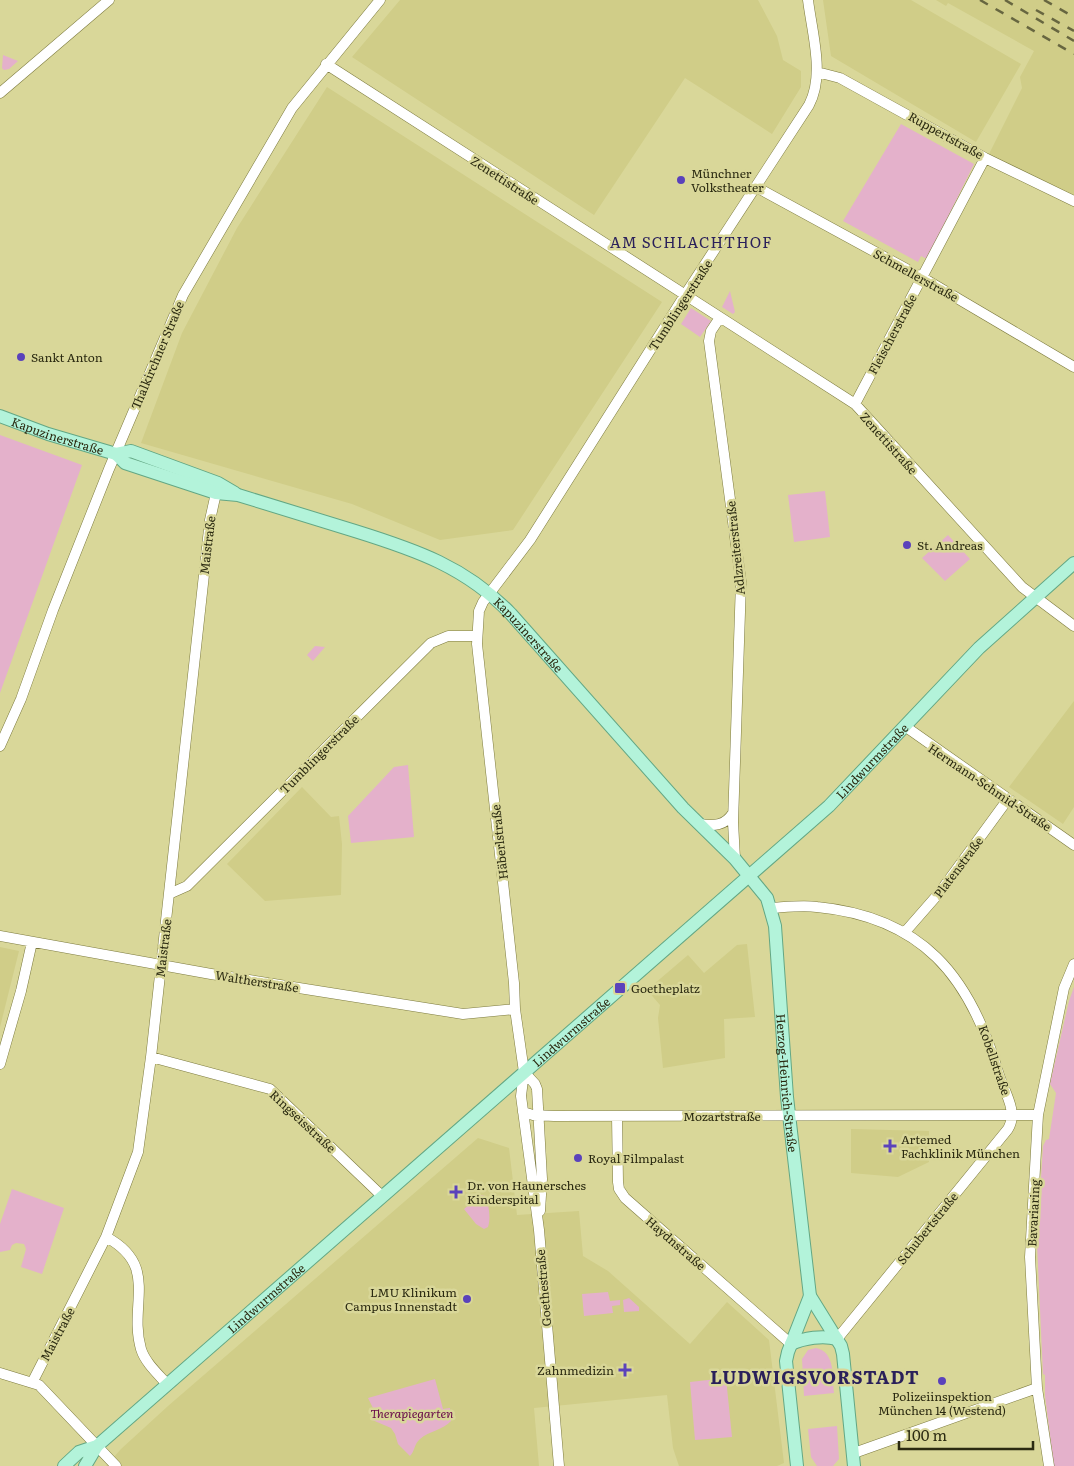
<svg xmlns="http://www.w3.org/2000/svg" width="1074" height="1466" font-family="Literata,serif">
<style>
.built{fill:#d0cd88}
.green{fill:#e4b1cb}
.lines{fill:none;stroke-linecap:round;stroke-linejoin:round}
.minor-casing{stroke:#7d7b3f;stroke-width:11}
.major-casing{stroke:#63a784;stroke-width:14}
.minor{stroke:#fff;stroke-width:10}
.major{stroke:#b3f3da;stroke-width:12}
.rail{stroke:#676640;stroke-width:2.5;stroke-dasharray:9 9;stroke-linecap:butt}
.poi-dot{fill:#5a42bb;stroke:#d9d799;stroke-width:2}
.labels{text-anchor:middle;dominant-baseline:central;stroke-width:5;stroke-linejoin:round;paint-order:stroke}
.street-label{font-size:12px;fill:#2b2a11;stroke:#d9d799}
.poi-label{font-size:12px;fill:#2b2a11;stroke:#d9d799;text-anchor:start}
.park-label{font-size:12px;font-style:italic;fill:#670748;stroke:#d9d799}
.quarter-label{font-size:15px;letter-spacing:1px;fill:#2a205a;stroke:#d9d799}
.district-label{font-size:18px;font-weight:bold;letter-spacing:1px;fill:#2a205a;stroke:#d9d799}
</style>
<rect width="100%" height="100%" fill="#d9d799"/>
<path class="built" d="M 400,0 L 758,0 L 777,36 L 783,60 L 801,71 L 801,87 L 772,134 L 685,78 L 594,215 L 352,57 Z
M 823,0 L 911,0 L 1021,64 L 976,142 L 831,56 Z
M 936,0 L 1074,0 L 1074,200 L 988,156 L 1022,88 L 1020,77 L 1034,51 L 948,3 L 946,6 Z
M 327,87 L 662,302 L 513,530 L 440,540 L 352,504 L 141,443 L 182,333 L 237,228 Z
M 1074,701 L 1074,807 L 1063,824 L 1009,787 Z
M 302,787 L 331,817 L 339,816 L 342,844 L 341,895 L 265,901 L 227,864 Z
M 747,944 L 755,1017 L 724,1019 L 725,1058 L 663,1068 L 658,1018 L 660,1005 L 647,990 L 688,955 L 704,973 L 737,945 Z
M 0,947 L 19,951 L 0,1027 Z
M 851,1129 L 929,1131 L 929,1162 L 898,1177 L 851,1173 Z
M 478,1138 L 509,1148 L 517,1215 L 579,1211 L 583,1256 L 608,1271 L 690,1344 L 727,1302 L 769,1340 L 784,1463 L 777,1466 L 679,1466 L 673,1448 L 667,1395 L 534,1408 L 539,1466 L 106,1466 L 121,1449 L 168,1406 Z"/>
<path class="green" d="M 3,55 L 18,61 L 9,69 L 4,70 L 2,68 Z
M 901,124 L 974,164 L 927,259 L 921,256 L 918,262 L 843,221 Z
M 730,291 L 735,312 L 733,314 L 722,307 Z
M 691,308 L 711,321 L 700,337 L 681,324 Z
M 0,435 L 82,465 L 0,693 Z
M 825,491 L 830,537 L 794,542 L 788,495 Z
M 948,535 L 970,559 L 945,581 L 922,558 Z
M 315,646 L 325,647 L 313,661 L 307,655 Z
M 408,765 L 414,837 L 351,843 L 348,816 L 394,767 Z
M 1074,987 L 1074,1466 L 1054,1466 L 1045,1396 L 1045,1375 L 1043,1374 L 1037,1244 L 1043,1146 L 1046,1140 L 1049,1139 L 1056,1093 L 1050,1084 L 1069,1001 Z
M 12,1189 L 64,1208 L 42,1274 L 21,1267 L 26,1249 L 24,1244 L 16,1243 L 12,1245 L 10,1250 L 0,1252 L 0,1224 Z
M 481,1195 L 485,1196 C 489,1205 491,1218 488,1227 L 484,1229 L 476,1224 L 464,1209 Z
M 608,1292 L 610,1301 L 620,1300 L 620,1305 L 612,1306 L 613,1313 L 584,1316 L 582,1294 Z
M 629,1298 L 639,1307 L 639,1311 L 624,1312 L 623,1300 Z
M 816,1348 C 836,1352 832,1378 834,1393 L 804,1396 L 802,1359 L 808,1350 Z
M 726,1378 L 732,1437 L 695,1440 L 690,1382 Z
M 435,1379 L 443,1409 L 450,1408 L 451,1421 C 443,1430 429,1431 420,1439 C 414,1444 415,1451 410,1456 L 398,1444 L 395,1434 L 391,1428 L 370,1419 L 377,1416 L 368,1398 Z
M 837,1426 L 839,1459 L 833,1466 L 817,1466 L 811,1457 L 808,1429 Z"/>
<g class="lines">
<g class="minor-casing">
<path id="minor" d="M 326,64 L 855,404 L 1022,587 L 1074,626
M 817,72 L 840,78 L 985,158 L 1074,201
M 0,93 L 109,0
M 756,187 L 923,278 L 1074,367
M 719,319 L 711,331 L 709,341 L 741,582 L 733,822 L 735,859
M 855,404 L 985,158
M 906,727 L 1074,845
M 0,746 L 21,699 L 53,610 L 109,469 L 183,295 L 292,108 L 380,0
M 699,824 C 714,826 725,826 733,813
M 169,894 L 187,886 L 431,643 L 448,636 L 477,636
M 772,908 C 787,907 803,905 817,907 C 922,917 970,976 998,1072 C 1003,1090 1019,1111 1008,1129 L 837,1339
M 905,932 L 940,892 L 1008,799
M 0,936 L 211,974 L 463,1014 L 515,1009
M 151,1057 L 270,1089 L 382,1196
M 0,1064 L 21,991 L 32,942
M 524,1072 L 535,1084 L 537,1089 L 542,1179 L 540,1211
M 523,1112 L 533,1115 L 554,1116 L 1038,1115
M 617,1116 L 618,1182 L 619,1189 L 625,1198 L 791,1344
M 106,1237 C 160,1266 128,1304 141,1349 C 145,1362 157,1373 166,1383
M 0,1373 L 39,1385 L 116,1466
M 33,1381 L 106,1237 L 138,1152 L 151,1057 L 210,520 L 216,493
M 854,1453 L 1037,1388
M 559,1466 L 539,1230 L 521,1096 L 524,1072 L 515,1009 L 514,983 L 477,644 L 479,611 L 483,602 L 530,540 L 685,295 L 809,105 C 825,75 812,33 808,0
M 1049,1466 L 1037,1388 L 1030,1257 L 1038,1115 L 1064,988 L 1074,964"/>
</g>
<g class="major-casing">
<g id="major">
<path id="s1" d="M 0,416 L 48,434 L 116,454 L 131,451 L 218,483 L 235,493"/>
<path id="s2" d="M 116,454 L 125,463 L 216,493 L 238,495 C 277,507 316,519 355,531 C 416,550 466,567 511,614 L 683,808 L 735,859 L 767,898 L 775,926 L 787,1097 L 810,1296 L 841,1346 L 843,1354 L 854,1466"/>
<path d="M 791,1344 C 804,1338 823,1335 837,1339"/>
<path id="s3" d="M 64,1466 L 79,1452 L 97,1446 L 829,806 L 979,648 L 1074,563"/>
<path d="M 85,1466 L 97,1446"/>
<path d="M 797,1466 L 786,1361 L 788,1352 L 810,1296"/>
</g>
</g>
<use href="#minor" class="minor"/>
<use href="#major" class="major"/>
<path class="rail" d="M 980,0 L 1074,54
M 1005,0 L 1074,41
M 1044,0 L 1074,17
M 1036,10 L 1074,31"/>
</g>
<g class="poi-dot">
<circle cx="681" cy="180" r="5"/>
<circle cx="21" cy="357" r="5"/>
<circle cx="907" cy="545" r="5"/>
<rect x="614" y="982" width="12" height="12" rx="2.5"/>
<path d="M887.5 1138.5h5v5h5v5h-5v5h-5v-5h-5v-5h5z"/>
<circle cx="578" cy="1158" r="5"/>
<path d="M453.5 1184.5h5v5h5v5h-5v5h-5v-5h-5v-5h5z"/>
<circle cx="467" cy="1299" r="5"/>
<path d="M622.5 1362.5h5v5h5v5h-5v5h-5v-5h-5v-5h5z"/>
<circle cx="942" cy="1381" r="5"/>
</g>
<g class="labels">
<g class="street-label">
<text transform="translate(946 135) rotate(29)">Ruppertstraße</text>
<text transform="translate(505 180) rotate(33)">Zenettistraße</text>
<text transform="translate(916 275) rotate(29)">Schmellerstraße</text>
<text transform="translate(680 305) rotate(-57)">Tumblingerstraße</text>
<text transform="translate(892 334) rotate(-62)">Fleischerstraße</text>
<text transform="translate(157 355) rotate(-67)">Thalkirchner Straße</text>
<text stroke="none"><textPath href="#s1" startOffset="61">Kapuzinerstraße</textPath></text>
<text transform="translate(889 443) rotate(48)">Zenettistraße</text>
<text transform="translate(207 545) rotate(-83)">Maistraße</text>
<text transform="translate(735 548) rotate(-96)">Adlzreiterstraße</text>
<text stroke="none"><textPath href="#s2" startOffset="459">Kapuzinerstraße</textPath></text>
<text transform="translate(319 754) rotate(-45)">Tumblingerstraße</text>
<text stroke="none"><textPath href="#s3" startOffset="1074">Lindwurmstraße</textPath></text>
<text transform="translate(990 787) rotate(34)">Hermann-Schmid-Straße</text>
<text transform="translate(499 842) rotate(-96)">Häberlstraße</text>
<text transform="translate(958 867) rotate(-53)">Platenstraße</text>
<text transform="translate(163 948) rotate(-83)">Maistraße</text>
<text transform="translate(257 981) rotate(9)">Waltherstraße</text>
<text stroke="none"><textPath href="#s3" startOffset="669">Lindwurmstraße</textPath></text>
<text transform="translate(995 1060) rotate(71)">Kobellstraße</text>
<text stroke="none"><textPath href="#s2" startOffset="1001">Herzog-Heinrich-Straße</textPath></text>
<text x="722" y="1116">Mozartstraße</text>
<text transform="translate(303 1121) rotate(43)">Ringseisstraße</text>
<text transform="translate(1033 1213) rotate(-87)">Bavariaring</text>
<text transform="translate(927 1228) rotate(-51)">Schubertstraße</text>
<text transform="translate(676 1243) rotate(41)">Haydnstraße</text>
<text transform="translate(543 1288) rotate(-95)">Goethestraße</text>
<text stroke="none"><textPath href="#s3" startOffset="264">Lindwurmstraße</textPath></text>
<text transform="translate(57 1334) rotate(-62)">Maistraße</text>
</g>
<g class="poi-label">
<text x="691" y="173">Münchner<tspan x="691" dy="14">Volkstheater</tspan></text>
<text x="31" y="357">Sankt Anton</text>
<text x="917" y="545">St. Andreas</text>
<text x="631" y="988">Goetheplatz</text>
<text x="901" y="1139">Artemed<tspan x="901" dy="14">Fachklinik München</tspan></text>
<text x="588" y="1158">Royal Filmpalast</text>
<text x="467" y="1185">Dr. von Haunersches<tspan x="467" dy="14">Kinderspital</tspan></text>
<text x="457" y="1292" text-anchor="end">LMU Klinikum<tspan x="457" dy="14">Campus Innenstadt</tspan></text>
<text x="614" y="1370" text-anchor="end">Zahnmedizin</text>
<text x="942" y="1396" text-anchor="middle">Polizeiinspektion<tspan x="942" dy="14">München 14 (Westend)</tspan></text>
</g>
<g class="park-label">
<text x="412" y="1413">Therapiegarten</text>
</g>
<g class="quarter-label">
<text x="691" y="241">AM SCHLACHTHOF</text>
</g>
<g class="district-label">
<text x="815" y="1376">LUDWIGSVORSTADT</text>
</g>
</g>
<path d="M899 1441v8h134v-8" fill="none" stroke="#2b2a11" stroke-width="2.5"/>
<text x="906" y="1441" font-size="15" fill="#2b2a11" stroke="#d9d799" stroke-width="4" paint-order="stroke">100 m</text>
</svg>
